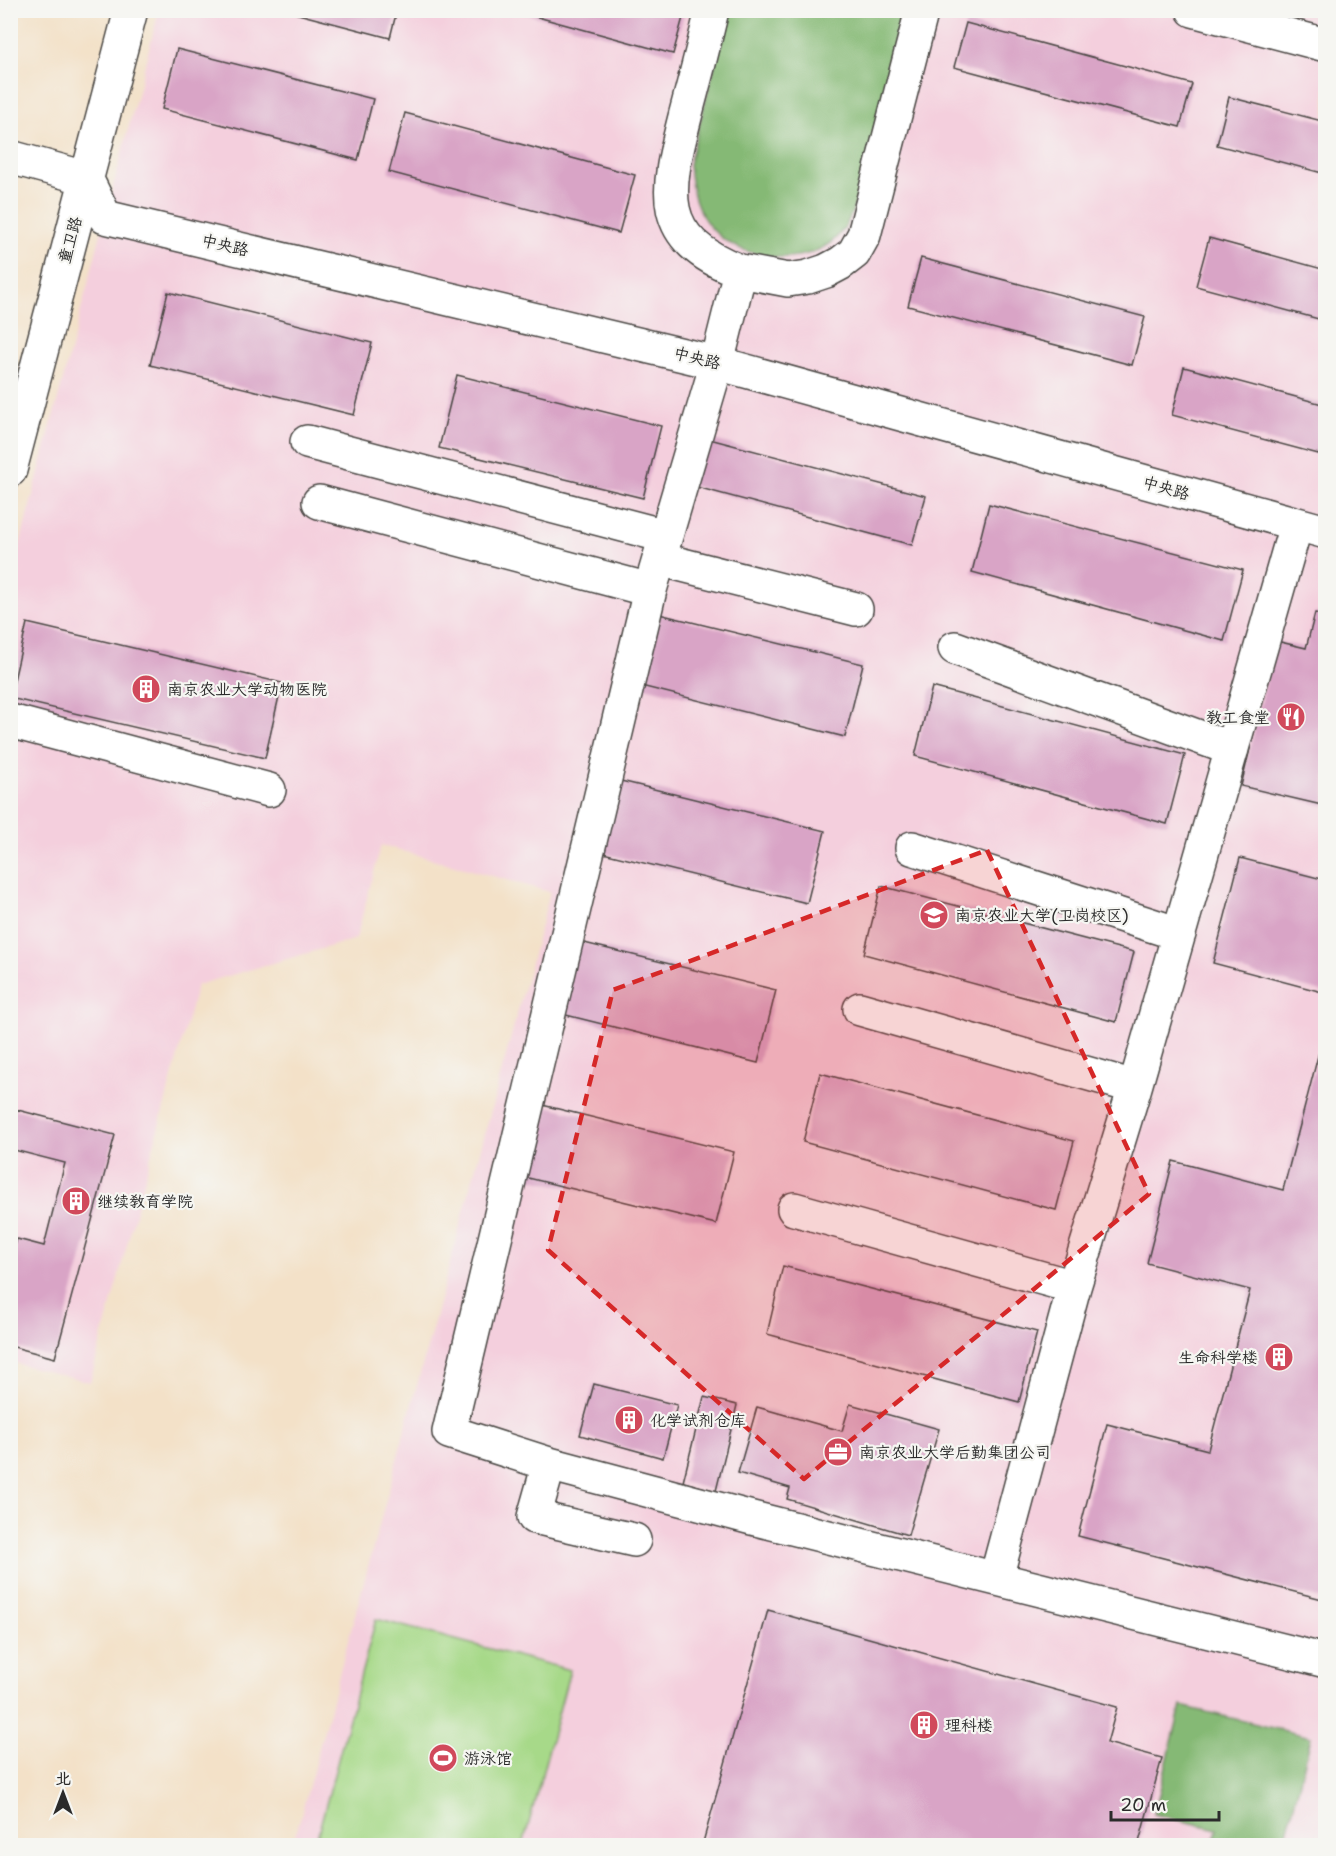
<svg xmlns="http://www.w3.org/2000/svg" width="1336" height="1856" font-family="'Shantell Sans','LXGW WenKai TC',sans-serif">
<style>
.built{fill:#f4cfdd}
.green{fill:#a7d989;stroke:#69825a;stroke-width:1.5}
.forest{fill:#85b975;stroke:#587250;stroke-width:1.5}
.building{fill:#d9a4c6}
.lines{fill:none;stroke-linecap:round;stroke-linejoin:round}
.minor-casing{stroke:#494643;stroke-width:36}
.minor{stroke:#fff;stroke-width:33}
.marked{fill:#d62828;fill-opacity:0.2;stroke:#d62828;stroke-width:4.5;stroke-dasharray:12 8;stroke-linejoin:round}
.labels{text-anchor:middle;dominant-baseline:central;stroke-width:4.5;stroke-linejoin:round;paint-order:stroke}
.street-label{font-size:16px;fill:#2b2b2b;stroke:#f6f6f2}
.poi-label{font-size:16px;fill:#2b2b2b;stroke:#f6f6f2;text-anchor:start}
</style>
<rect width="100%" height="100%" fill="#f6f6f2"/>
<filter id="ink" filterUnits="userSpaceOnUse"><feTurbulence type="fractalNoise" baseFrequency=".0167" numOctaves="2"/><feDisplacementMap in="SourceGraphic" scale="12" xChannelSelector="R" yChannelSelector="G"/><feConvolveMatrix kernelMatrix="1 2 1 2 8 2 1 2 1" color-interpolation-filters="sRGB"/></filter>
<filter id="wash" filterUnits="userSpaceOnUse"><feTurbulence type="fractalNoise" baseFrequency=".008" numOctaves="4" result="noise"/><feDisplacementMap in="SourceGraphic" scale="24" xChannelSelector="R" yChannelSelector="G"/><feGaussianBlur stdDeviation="1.35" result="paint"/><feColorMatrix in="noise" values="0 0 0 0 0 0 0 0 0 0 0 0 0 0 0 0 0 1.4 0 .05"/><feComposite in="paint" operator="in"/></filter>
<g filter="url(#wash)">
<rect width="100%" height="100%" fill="#f3e1c8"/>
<path class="built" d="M 159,11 L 1325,11 L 1325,1845 L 293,1845 L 550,892 L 381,845 L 356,939 L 197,985 L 90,1382 L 11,1362 L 11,579 Z"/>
<path class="green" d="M 376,1619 L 570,1670 L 523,1845 L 315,1845 Z"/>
<path class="forest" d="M 729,11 L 907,11 L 857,199 C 853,210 849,223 841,232 C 813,269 745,262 715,232 C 696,214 691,189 689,164 Z
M 1181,1706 L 1311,1737 L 1284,1845 L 1224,1846 L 1214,1843 L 1217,1829 L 1154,1814 Z"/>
<g id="blocks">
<path class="building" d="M 283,10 L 397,10 L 390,38 Z
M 512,10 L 685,10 L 673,54 Z
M 966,23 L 1192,84 L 1180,127 L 954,67 Z
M 177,49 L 373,99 L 358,160 L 162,109 Z
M 1229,97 L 1326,122 L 1326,174 L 1217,145 Z
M 405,113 L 635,175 L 619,233 L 389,172 Z
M 1209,238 L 1326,270 L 1326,321 L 1196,286 Z
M 921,258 L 1145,317 L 1132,365 L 908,306 Z
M 168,292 L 372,343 L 354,415 L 150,365 Z
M 1184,367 L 1326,405 L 1326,456 L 1172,415 Z
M 457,375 L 661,426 L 643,498 L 439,448 Z
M 702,437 L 926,496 L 912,545 L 689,485 Z
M 989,504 L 1243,570 L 1224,641 L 972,572 Z
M 1315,613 L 1326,615 L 1326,806 L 1241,786 L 1276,641 L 1306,648 Z
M 659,614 L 863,664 L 845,737 L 641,686 Z
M 27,623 L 282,683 L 265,758 L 10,698 Z
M 932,687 L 1185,755 L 1167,824 L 915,756 Z
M 621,781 L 825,831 L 807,903 L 603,853 Z
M 1240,858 L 1326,880 L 1326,993 L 1213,963 Z
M 881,886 L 1134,952 L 1116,1022 L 864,954 Z
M 572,940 L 776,990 L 758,1063 L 554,1012 Z
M 1325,1029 L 1326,1029 L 1326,1600 L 1078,1536 L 1107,1424 L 1208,1450 L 1250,1290 L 1147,1263 L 1173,1161 L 1283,1190 Z
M 820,1073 L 1074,1141 L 1056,1210 L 803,1142 Z
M 530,1102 L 734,1152 L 716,1224 L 512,1174 Z
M 10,1108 L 115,1135 L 55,1358 L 10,1346 L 10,1262 L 17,1239 L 44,1246 L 65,1163 L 10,1149 Z
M 783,1266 L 1037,1332 L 1019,1402 L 767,1334 Z
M 594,1384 L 677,1405 L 663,1458 L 580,1435 Z
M 704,1397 L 737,1405 L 716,1491 L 683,1482 Z
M 850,1404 L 939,1429 L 908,1535 L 787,1499 L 790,1488 L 738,1473 L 757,1407 L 842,1431 Z
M 768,1610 L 1117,1707 L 1107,1743 L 1162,1758 L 1138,1846 L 702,1846 Z"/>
</g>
</g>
<g filter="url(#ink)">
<use href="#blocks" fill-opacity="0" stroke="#494643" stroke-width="1.5"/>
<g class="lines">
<g class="minor-casing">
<path id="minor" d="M 712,10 C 704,45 695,79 686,113 C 667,188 652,238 740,271
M 922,10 L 864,235 L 854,253 L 841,263 L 826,271 L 808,277 L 788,280 L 740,271 L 717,363 L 650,590 L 449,1432 L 549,1464 L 752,1518 L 1326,1661
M 1193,10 L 1326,45
M 10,157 L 86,178
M 86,178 L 105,217 L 717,363 L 1326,532
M 307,442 L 665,536
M 10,470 L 131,10
M 319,502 L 650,590
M 659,559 L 856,609
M 955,648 L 1232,749
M 10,721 L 269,790
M 912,848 L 1179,934
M 860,1009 L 1135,1087
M 794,1209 L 1074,1287
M 549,1464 L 534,1517 L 634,1540
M 996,1578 L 1074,1287 L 1135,1087 L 1296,525"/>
</g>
<use href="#minor" class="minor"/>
</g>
</g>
<path class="marked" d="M 987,850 L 1149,1194 L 804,1479 L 548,1250 L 613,990 Z"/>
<defs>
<g id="building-disc" transform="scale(1.5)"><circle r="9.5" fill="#d1495b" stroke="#f6f6f2"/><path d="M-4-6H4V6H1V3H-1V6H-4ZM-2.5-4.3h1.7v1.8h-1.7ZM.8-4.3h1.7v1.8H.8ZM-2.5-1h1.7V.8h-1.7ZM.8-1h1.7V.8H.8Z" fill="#fff"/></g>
<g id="restaurant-disc" transform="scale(1.5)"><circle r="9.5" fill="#d1495b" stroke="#f6f6f2"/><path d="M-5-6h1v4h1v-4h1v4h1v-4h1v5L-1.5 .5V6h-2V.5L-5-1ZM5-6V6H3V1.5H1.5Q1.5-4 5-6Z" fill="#fff"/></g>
<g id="university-disc" transform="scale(1.5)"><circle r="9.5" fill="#d1495b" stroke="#f6f6f2"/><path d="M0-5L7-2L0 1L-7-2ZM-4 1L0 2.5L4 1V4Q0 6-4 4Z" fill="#fff"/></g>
<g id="office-disc" transform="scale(1.5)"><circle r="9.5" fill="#d1495b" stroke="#f6f6f2"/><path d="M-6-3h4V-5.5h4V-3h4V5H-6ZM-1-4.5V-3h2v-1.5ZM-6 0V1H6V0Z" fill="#fff"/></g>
<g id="stadium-disc" transform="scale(1.5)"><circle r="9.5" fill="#d1495b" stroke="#f6f6f2"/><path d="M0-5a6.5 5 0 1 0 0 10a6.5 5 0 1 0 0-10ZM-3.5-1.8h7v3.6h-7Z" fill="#fff"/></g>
</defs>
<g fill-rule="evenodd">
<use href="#building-disc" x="146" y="689"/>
<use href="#restaurant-disc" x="1291" y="717"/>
<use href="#university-disc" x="934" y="915"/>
<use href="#building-disc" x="76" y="1201"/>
<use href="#building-disc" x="1279" y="1357"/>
<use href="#building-disc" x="629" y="1420"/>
<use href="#office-disc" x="838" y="1452"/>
<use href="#building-disc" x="924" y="1725"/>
<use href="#stadium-disc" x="443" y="1758"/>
</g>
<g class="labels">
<g class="street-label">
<text transform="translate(70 240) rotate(-75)">童卫路</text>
<text transform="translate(225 245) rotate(13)">中央路</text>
<text transform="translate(697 358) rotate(14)">中央路</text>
<text transform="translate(1166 488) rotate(16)">中央路</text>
</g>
<g class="poi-label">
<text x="167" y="689">南京农业大学动物医院</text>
<text x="1270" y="717" text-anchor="end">教工食堂</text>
<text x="955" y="915">南京农业大学(卫岗校区)</text>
<text x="97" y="1201">继续教育学院</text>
<text x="1258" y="1357" text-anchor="end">生命科学楼</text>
<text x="650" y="1420">化学试剂仓库</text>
<text x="859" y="1452">南京农业大学后勤集团公司</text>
<text x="945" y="1725">理科楼</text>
<text x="464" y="1758">游泳馆</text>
</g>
</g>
<rect width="1336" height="1856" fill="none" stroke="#f6f6f2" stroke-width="36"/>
<g transform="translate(63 1793)" stroke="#f6f6f2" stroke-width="4.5" paint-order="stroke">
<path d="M0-4.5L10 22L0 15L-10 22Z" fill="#2b2b2b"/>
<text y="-9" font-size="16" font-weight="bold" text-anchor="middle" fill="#2b2b2b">北</text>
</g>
<path d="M1111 1811v9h108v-9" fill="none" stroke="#2b2b2b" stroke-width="3"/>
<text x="1120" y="1811" font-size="18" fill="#2b2b2b" stroke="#f6f6f2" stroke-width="4.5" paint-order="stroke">20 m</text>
</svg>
